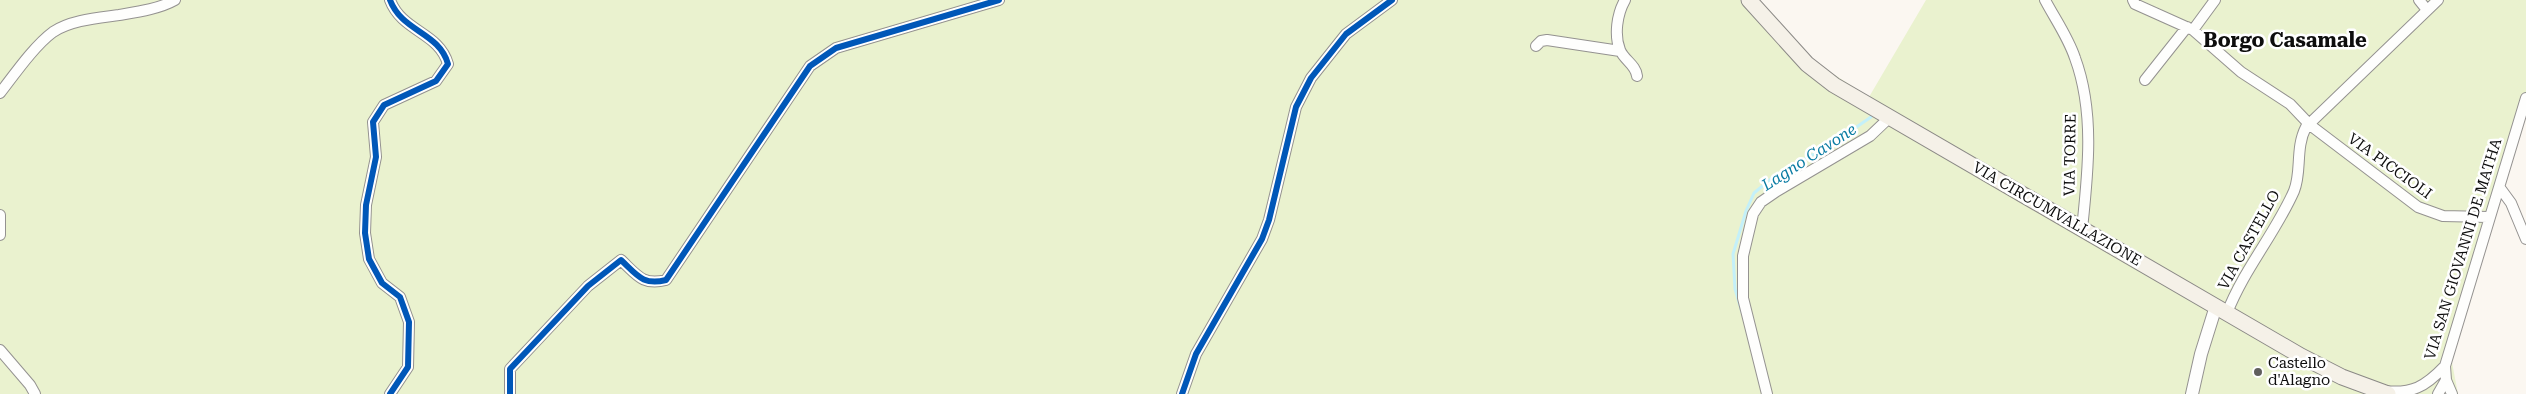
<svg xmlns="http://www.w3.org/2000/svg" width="2526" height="394" font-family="'Roboto Serif',serif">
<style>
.green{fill:#eaf2cf}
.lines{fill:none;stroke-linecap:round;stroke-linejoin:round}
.stream{stroke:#c4f0f9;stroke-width:3}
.minor-casing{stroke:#949290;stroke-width:12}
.tertiary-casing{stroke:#949290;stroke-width:14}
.secondary-casing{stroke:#8b8986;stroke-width:17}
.minor{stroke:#fefefd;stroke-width:10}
.tertiary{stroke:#fefefd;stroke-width:12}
.secondary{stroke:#f5f1e8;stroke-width:15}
.cycleway-casing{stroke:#fff;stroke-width:9}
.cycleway{stroke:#0057b8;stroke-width:6}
.poi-dot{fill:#605f5d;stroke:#fff;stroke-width:2}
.labels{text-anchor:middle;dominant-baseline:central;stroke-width:5;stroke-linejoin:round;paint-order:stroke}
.street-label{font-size:15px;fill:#0d0d0d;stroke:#fff}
.poi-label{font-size:15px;fill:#0d0d0d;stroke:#fff;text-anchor:start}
.water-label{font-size:16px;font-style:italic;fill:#0a7ca3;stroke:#fff}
.district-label{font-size:20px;font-weight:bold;fill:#0d0d0d;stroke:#fff}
</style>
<rect width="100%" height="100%" fill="#fbf7f1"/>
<path class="green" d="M 0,0 L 1756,0 L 1810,59 L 1869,97 L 1926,0 L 2526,0 L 2526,114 L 2451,357 L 2458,394 L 0,394 Z"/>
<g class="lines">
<path class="stream" d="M 1742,312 L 1735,289 L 1733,254 L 1746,211 L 1754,193 L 1776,175 L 1832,144 L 1871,117"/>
<g class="minor-casing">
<path id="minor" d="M 1625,0 C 1617,14 1614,35 1620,50 C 1624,60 1636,65 1637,76
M 2045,0 C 2055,19 2068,37 2075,58 C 2095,112 2088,173 2082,229
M 2133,0 L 2135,4 L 2193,30 L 2241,72 L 2290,104 L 2310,125 L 2418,207 L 2443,216 L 2488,217
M 2419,0 L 2427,10
M 2193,30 L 2215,0
M 1536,46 L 1541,41 L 1547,40 L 1620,51
M 2145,80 L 2187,27
M 0,93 C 14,75 34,46 53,32 C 71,20 98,18 119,15 C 137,12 159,9 175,0
M 2500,188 L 2511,203 L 2526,239
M 0,215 L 0,235
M 2227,313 C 2244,269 2275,234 2294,191 C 2302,172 2295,148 2306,127 L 2438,0
M 0,350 L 30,385 L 35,394
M 2445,366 L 2446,380 L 2452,394
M 2384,391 C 2412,394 2425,387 2445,366 L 2526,98
M 390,394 L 408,367 L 409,322 L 400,297 L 382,283 L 369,259 L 365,233 L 366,205 L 376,157 L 373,122 L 384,105 L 436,81 L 448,64 C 439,32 402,32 390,0
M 510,394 L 510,369 L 588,286 L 621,260 C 637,275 643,286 666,280 L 810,66 L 836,48 L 999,0
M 1182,394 L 1196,354 L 1262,239 L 1269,220 L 1296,107 L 1311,78 L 1346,34 L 1392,0
M 1767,394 L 1743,298 L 1743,256 L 1753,214 L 1761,202 L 1777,191 L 1870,136 L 1890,117
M 2438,394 L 2446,380"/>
</g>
<g class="tertiary-casing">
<path id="tertiary" d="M 2192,394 L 2201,354 L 2216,306"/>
</g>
<g class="secondary-casing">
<path id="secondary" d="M 1749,0 L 1807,64 L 1834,85 L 2301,356 L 2342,377 L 2388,394"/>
</g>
<use href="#minor" class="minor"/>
<use href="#tertiary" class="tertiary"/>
<use href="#secondary" class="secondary"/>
<g class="cycleway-casing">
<path id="cycleway" d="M 390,394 L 408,367 L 409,322 L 400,297 L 382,283 L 369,259 L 365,233 L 366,205 L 376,157 L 373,122 L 384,105 L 436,81 L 448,64 C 439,32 402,32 390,0
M 510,394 L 510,369 L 588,286 L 621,260 C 637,275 643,286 666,280 L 810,66 L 836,48 L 999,0
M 1182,394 L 1196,354 L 1262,239 L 1269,220 L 1296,107 L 1311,78 L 1346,34 L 1392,0"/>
</g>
<use href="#cycleway" class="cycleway"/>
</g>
<circle class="poi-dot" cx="2258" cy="372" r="5"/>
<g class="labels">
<g class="street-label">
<text transform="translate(2070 155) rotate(-89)">VIA TORRE</text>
<text transform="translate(2390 166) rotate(36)">VIA PICCIOLI</text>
<text transform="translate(2057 214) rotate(30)">VIA CIRCUMVALLAZIONE</text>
<text transform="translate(2249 240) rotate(-61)">VIA CASTELLO</text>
<text transform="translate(2463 249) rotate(-73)">VIA SAN GIOVANNI DE MATHA</text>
</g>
<g class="poi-label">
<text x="2268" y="363">Castello<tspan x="2268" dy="17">d'Alagno</tspan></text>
</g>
<g class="water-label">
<text transform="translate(1809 157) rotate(-33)">Lagno Cavone</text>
</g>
<g class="district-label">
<text x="2285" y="40">Borgo Casamale</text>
</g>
</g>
</svg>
